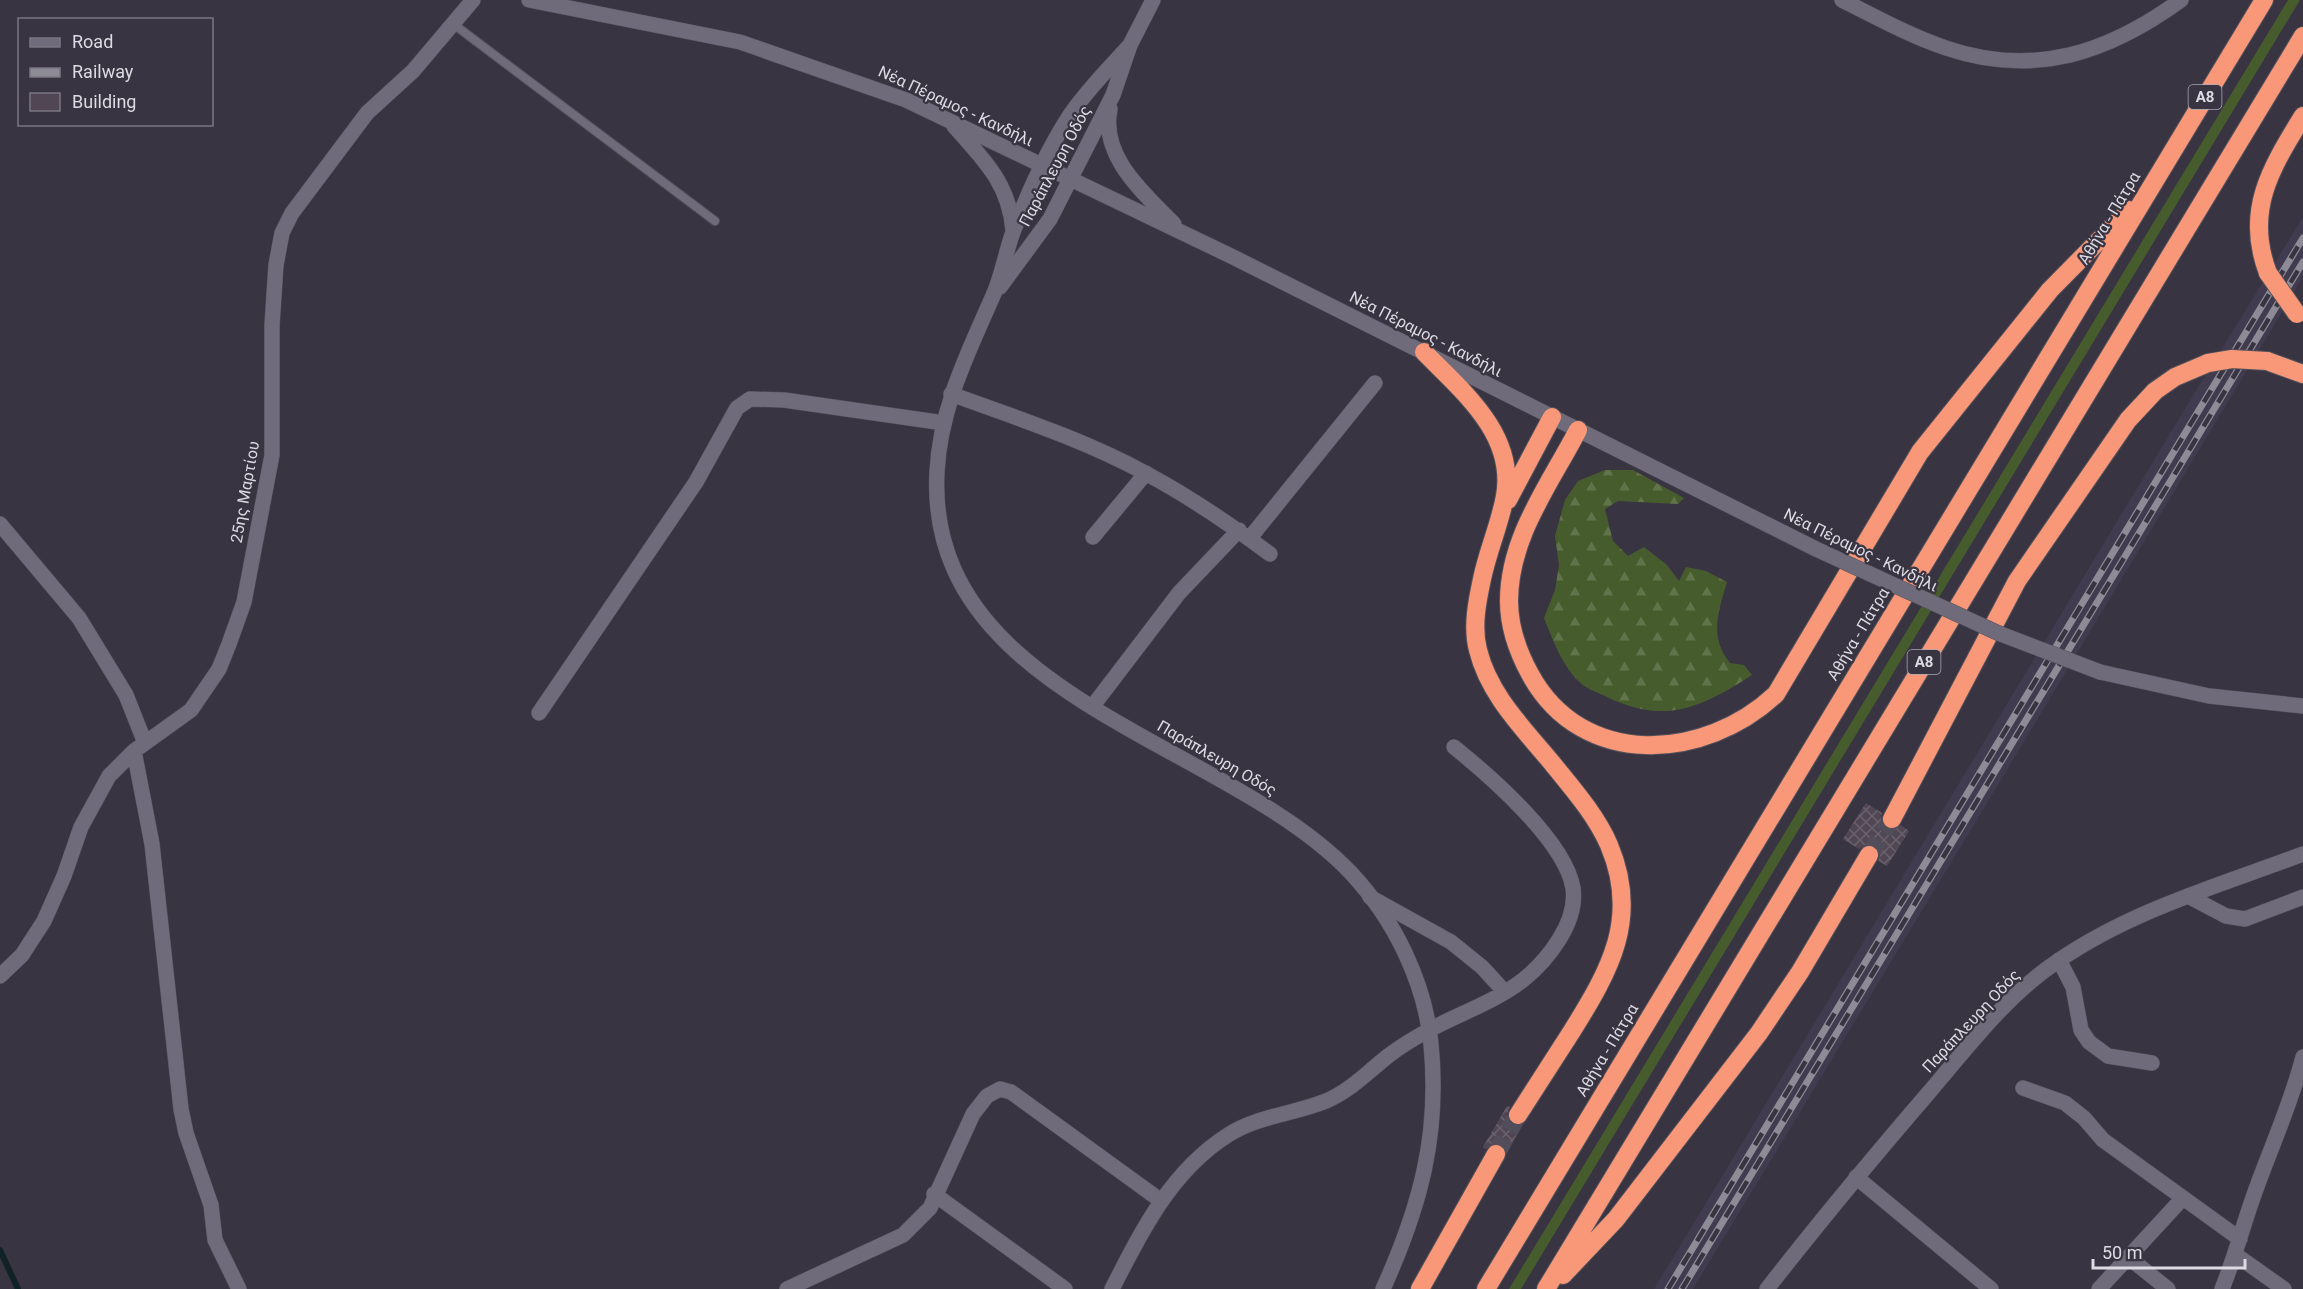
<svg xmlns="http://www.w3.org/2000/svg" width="2303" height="1289" font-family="Roboto,sans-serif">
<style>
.built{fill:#403b4f}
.grass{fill:#475c2d}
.forest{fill:url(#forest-firs)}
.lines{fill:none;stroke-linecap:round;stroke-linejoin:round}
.stream{stroke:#102225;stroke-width:6}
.building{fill:url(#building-cross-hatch)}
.motorway-tunnel{stroke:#514d5a;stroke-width:18;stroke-dasharray:18 9;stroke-linecap:butt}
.service-casing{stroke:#54515c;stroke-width:10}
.minor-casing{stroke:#54515c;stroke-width:16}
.tertiary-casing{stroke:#54515c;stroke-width:16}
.secondary-casing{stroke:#54515c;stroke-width:16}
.motorway-casing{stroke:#54515c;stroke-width:20}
.service{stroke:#6f6b7a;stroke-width:8}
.minor{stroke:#6f6b7a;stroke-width:15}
.tertiary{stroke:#6f6b7a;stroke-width:15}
.secondary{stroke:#6f6b7a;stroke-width:15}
.motorway{stroke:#f99878;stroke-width:18}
.rail-casing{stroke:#8d8b95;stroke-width:7}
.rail{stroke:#383442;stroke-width:4.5;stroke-dasharray:14;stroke-linecap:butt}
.tertiary-bridge-casing{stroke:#54515c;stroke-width:16;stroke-linecap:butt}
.motorway-bridge-casing{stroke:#54515c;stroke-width:20;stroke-linecap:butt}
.tertiary-bridge{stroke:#6f6b7a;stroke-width:15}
.motorway-bridge{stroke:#f99878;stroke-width:18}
.labels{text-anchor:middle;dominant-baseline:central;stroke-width:4.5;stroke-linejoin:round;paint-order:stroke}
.shield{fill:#383442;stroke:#aba8b2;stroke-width:1.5}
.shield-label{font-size:15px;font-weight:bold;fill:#dcdae2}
.street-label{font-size:16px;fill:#dcdae2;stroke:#383442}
</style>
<defs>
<pattern id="forest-firs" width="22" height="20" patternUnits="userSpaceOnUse" patternTransform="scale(1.5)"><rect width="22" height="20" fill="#475c2d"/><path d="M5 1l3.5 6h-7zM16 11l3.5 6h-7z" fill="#61734b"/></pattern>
<pattern id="building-cross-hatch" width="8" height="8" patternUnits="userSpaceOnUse" patternTransform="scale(1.5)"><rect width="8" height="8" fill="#514754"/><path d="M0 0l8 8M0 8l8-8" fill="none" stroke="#69616c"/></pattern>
</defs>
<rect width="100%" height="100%" fill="#383442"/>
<path class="built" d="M 2303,217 L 2303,277 L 1966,838 L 1693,1289 L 1654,1289 L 2189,402 Z"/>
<path class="grass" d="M 2288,0 L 2300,0 L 1521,1289 L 1509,1289 Z"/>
<path class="forest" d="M 1605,470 L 1633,470 L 1684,498 L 1678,504 L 1618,501 L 1605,509 L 1613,541 L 1628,556 L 1644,547 L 1667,565 L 1679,581 L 1686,567 L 1706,571 L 1727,582 C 1718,612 1709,637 1730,663 L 1744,665 L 1752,675 C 1701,708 1665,725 1607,697 C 1600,693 1589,690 1583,685 C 1563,669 1553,640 1544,618 L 1555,590 L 1559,565 L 1555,536 L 1565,500 L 1578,481 Z"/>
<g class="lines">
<path class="stream" d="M 0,1250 L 18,1289"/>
</g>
<path class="building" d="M 1866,803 L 1882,813 L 1881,820 L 1886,829 L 1893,830 L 1901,825 L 1909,831 L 1887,866 L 1878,861 L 1880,855 L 1875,846 L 1869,844 L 1859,849 L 1843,839 Z
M 1507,1106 L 1510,1107 L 1507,1114 L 1508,1121 L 1512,1125 L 1522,1125 L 1507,1153 L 1502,1145 L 1496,1143 L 1486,1149 L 1483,1147 Z"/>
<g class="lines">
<path class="motorway-tunnel" d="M 1869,855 L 1892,819
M 1496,1154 L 1518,1115"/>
<g class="service-casing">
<path id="service" d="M 452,23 L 715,221"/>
</g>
<g class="minor-casing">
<path id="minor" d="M 951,394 C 1017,418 1085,440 1147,474 C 1190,497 1231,525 1270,554
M 0,524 L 79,618 L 126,695 L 145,743
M 1093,537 L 1146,473
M 1249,539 L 1375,383
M 1092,707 L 1179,593 L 1239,530
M 539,713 L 696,482 L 737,408 L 750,399 L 784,400 L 944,423
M 134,751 L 152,844 L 181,1109 L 186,1133 L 211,1205 L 215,1240 L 239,1289
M 2188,896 L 2226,916 L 2245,919 L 2303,897
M 1370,897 L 1451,942 L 1482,967 L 1504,991
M 2059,960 L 2073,987 L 2081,1030 L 2089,1042 L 2108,1056 L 2152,1063
M 0,976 L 22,955 L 44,921 L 64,876 L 81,827 L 109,776 L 134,751 L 191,710 L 219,669 L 229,644 L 244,602 L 272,455 L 272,325 L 276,265 L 282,233 L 292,213 L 367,113 L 413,71 L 473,0
M 2023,1088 L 2065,1103 L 2084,1118 L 2103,1140 L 2240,1239
M 1856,1177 L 1991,1289
M 934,1194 L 1065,1289
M 2236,1255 L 2284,1289
M 2128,1257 L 2168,1289
M 787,1289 L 903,1235 L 930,1208 L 973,1114 L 987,1096 L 1000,1089 L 1011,1092 L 1160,1200
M 1112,1289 C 1141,1232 1171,1171 1228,1135 C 1257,1116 1294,1114 1326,1101 C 1350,1091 1369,1071 1388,1056 C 1401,1046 1416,1037 1431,1029 C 1461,1013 1496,1001 1523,980 C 1548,960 1578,922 1573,888 C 1565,841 1490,776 1454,747
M 2099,1289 L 2182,1199
M 2222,1289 C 2235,1257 2243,1225 2255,1192 C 2271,1147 2291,1104 2303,1057"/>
</g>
<g class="tertiary-casing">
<path id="tertiary" d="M 529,0 L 740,42 L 906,100 L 1231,256 L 1816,549
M 1842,0 C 1876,17 1910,36 1946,48 C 2034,78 2108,53 2181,0
M 1130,45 C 1109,68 1087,90 1070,115 C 1047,150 1028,193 1013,232 C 1005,254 1002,277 992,298 C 967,355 940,409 937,472 C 925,698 1225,740 1351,873 C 1394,919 1425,982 1431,1044 C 1440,1135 1420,1207 1383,1289
M 1110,109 C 1100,157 1144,193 1174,224
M 954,126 C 984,160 1009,183 1013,230
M 1000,287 L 1050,219 L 1113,95 L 1130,45 L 1153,0
M 2100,672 L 2209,696 L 2303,706"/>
</g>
<g class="secondary-casing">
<path id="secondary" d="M 1767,1289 C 1820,1221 1875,1155 1931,1090 C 1970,1044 2008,994 2058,961 C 2132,910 2221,885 2303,854"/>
</g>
<g class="motorway-casing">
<path id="motorway" d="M 2268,273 C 2244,211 2271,168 2303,116
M 1424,352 C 1462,391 1516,434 1505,496 C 1500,524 1488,550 1482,579 C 1477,602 1472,627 1478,650 C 1489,695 1524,729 1552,763 C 1573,789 1596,815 1609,845 C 1640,918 1610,970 1572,1031 C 1554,1059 1536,1087 1518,1115
M 2267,361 L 2303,374
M 1578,430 C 1550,484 1509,537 1509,601 C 1509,626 1518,652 1530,674 C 1582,770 1705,761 1776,694 L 1920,452 L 2050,290 L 2129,210
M 1508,500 L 1552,417
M 1892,819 L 2017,581 L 2128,420 L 2155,391 L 2175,377 L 2208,363
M 1563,1275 L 1616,1219 L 1759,1033 L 1800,972 L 1869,855
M 1420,1289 L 1496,1154
M 1486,1289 L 2264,0
M 1546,1289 L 2303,36"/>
</g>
<use href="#service" class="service"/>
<use href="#minor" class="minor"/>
<use href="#tertiary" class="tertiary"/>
<use href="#secondary" class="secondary"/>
<use href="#motorway" class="motorway"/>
<g class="rail-casing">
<path id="rail" d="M 1668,1289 L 2303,238
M 1682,1289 L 2303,262"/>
</g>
<use href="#rail" class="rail"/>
<g class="tertiary-bridge-casing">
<path id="tertiary-bridge" d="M 1816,549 L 1998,633 L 2100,672"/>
</g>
<g class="motorway-bridge-casing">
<path id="motorway-bridge" d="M 2268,273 L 2297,314
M 2208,363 L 2232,359 L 2267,361"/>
</g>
<use href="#tertiary-bridge" class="tertiary-bridge"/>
<use href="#motorway-bridge" class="motorway-bridge"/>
</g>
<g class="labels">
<g class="shield">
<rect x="2188.5" y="85" width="33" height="24" rx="4.5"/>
<rect x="1907.5" y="650" width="33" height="24" rx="4.5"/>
</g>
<g class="shield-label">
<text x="2205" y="97">Α8</text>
<text x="1924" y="662">Α8</text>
</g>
<g class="street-label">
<text transform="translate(956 106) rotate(25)">Νέα Πέραμος - Κανδήλι</text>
<text transform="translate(1055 166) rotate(-62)">Παράπλευρη Οδός</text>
<text transform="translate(2109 218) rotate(-59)">Αθήνα - Πάτρα</text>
<text transform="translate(1426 334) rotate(27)">Νέα Πέραμος - Κανδήλι</text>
<text transform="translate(245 492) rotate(-80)">25ης Μαρτίου</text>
<text transform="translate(1861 550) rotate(26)">Νέα Πέραμος - Κανδήλι</text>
<text transform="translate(1858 634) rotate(-59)">Αθήνα - Πάτρα</text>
<text transform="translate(1217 758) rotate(30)">Παράπλευρη Οδός</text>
<text transform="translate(1971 1021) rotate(-47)">Παράπλευρη Οδός</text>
<text transform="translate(1607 1050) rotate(-59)">Αθήνα - Πάτρα</text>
</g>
</g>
<rect x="18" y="18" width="195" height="108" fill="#383442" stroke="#7a7682" stroke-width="1.5"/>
<rect x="30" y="38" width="30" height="9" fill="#6f6b7a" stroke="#7a7682" stroke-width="1.5"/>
<text x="72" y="48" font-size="18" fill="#dcdae2">Road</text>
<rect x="30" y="68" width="30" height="9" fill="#8d8b95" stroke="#7a7682" stroke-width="1.5"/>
<text x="72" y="78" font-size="18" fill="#dcdae2">Railway</text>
<rect x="30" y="93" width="30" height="18" fill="#514754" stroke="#7a7682" stroke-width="1.5"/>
<text x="72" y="108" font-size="18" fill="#dcdae2">Building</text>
<path d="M2093 1259v9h152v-9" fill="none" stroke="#dcdae2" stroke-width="3"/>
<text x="2102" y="1259" font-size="18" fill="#dcdae2" stroke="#383442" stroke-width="4.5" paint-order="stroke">50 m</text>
</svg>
